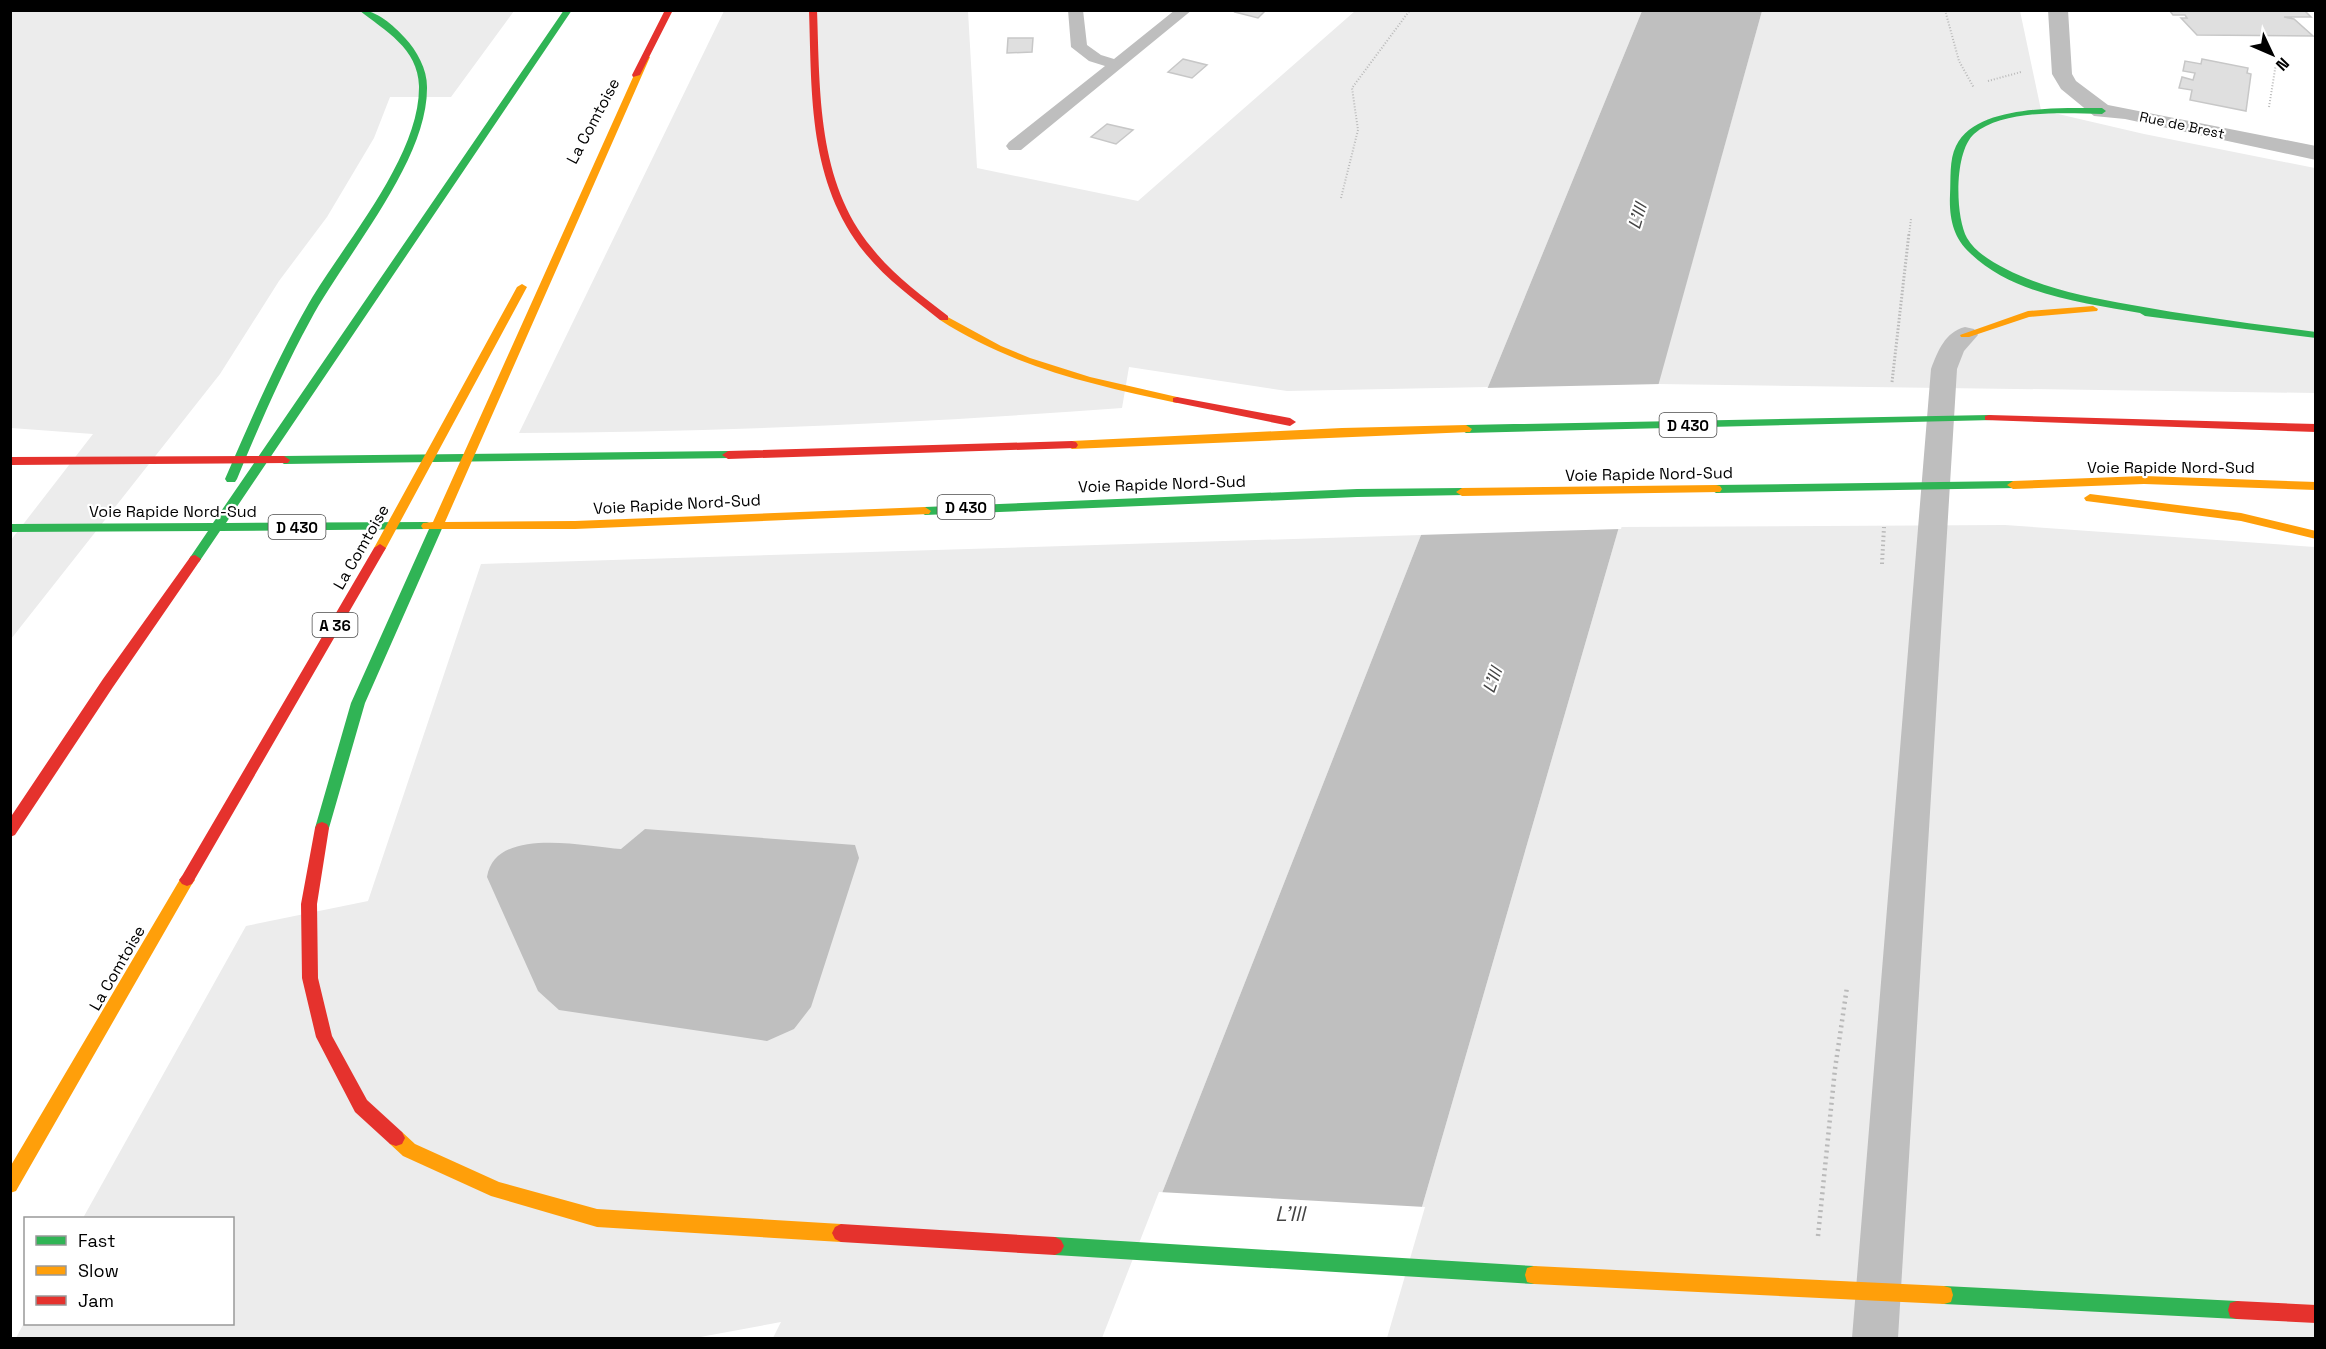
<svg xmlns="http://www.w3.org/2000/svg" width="2326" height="1349" font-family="'Space Grotesk',sans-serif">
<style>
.green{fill:#ececec}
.water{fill:#bfbfbf}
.pier{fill:#fff}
.building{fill:#dfdfdf;stroke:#c7c7c7;stroke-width:1.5}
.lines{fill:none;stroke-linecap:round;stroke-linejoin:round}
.path-far3{stroke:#b9b9b9;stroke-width:2;stroke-dasharray:1 2;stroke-linecap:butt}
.path-far2{stroke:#b9b9b9;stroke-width:3;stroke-dasharray:1.5 2;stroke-linecap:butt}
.path-far1{stroke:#b9b9b9;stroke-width:4;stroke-dasharray:1.5 3;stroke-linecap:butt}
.path{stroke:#b9b9b9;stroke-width:4.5;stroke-dasharray:2 4;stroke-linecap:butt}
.lane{fill:#bebebe;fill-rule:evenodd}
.street{fill:#bebebe;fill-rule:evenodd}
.fast{fill:#30b455;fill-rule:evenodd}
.slow{fill:#ff9f0a;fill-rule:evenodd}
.jam{fill:#e5322d;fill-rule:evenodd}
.labels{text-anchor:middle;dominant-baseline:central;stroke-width:4.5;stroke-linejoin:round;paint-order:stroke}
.far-street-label{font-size:14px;fill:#000;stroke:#fff}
.shield{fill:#fff;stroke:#4c4c4c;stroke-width:1.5}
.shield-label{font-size:15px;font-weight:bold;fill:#000}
.street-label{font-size:16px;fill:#000;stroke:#fff}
.water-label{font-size:18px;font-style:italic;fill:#444;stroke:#fff}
.near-water-label{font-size:21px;font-style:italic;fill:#444;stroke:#fff}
</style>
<rect width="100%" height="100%" fill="#fff"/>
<path class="green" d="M 11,11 L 514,11 L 451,97 L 390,97 L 374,138 L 327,217 L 279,281 L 220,374 L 11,639 L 11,540 L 93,434 L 11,428 Z
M 724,11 L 968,11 L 977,168 L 1138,201 L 1355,11 L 1642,11 L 1488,387 L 1287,391 L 1129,367 L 1122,408 C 922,423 721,432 519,433 Z
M 1762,11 L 2020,11 L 2041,110 L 2144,134 L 2315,168 L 2315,393 L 1658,384 Z
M 2005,525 L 2315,547 L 2315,1338 L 1384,1338 L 1619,527 Z
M 1421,535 L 1105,1338 L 773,1338 L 781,1322 L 695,1338 L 16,1338 L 25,1321 L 26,1324 L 232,1324 L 232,1218 L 83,1218 L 246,926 L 368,901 L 481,564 Z"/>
<path class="water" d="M 1642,11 L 1762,11 L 1619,527 L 1384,1338 L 1105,1338 L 1421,535 L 1488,387 Z
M 645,829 L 855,845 L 859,858 L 811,1007 L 794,1029 L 767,1041 L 559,1010 L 538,991 L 487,877 C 495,826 584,846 621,849 Z"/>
<path class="pier" d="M 1661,384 L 1621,529 L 1418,535 L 1484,388 Z
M 1159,1192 L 1425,1207 L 1387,1338 L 1102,1338 Z"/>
<path class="building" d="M 1237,10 L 1266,10 L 1258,18 L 1235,12 Z
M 2169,10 L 2304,10 L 2311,17 L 2284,17 L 2294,19 L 2313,36 L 2197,35 L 2181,18 L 2187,18 L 2185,15 L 2173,15 Z
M 1008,38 L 1033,38 L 1032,52 L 1007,53 Z
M 1183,59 L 1207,65 L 1192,78 L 1168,72 Z
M 2202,59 L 2248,68 L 2247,73 L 2251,74 L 2246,111 L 2190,100 L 2192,90 L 2179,88 L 2182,77 L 2193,80 L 2195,73 L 2183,71 L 2185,61 L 2201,64 Z
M 1107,124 L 1133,130 L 1116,144 L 1091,137 Z"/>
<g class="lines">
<path class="path-far3" d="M 1945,10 L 1959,61 L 1974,88
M 1988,81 L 2021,72
M 2269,107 L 2277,57
M 1341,198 L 1358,130 L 1352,88 L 1410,10
M 1909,235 L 1911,219"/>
<path class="path-far2" d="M 1892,382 L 1909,233"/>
<path class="path-far1" d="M 1882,564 L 1884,527"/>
<path class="path" d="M 1818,1236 L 1835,1069 L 1847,987"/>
<path class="lane" d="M 1068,10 L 1083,10 L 1087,45 L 1101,55 L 1114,59 L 1175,10 L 1192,10 L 1021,150 L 1009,150 L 1006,146 L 1009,142 L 1105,66 L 1089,61 L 1071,47 Z"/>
<path class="street" d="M 2048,10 L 2068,10 L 2072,74 L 2076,81 L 2108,105 L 2316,146 L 2316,160 L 2125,119 L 2094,116 L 2061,89 L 2052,74 Z
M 1965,327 L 1974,329 L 1978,335 L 1964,351 L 1957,369 L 1898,1338 L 1852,1338 L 1931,369 C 1938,351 1945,332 1965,327 Z"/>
<path class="fast" d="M 359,10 C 377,10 393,25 405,38 C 417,51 427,69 427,87 C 428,162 345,255 310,321 C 282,372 259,426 237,479 L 235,482 L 227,482 L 225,479 C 251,419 277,359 309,303 C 344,243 420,157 419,86 C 418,48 385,31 359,10 Z
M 564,10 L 572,10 L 226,523 L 427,522 L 432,524 L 438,520 L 444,524 L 365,703 L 329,828 L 327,832 L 322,834 L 317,832 L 315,828 L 351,703 L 429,529 L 220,531 L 199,562 L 195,563 L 189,559 L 208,531 L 10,532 L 10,524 L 213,523 Z
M 2068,108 L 2102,108 L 2106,111 L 2102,114 C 2066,113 2003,109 1974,134 C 1954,152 1955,216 1967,238 C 1975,252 1992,262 2006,269 C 2045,289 2088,297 2132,305 C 2193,316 2254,324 2316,332 L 2316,338 L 2145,316 L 2140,313 C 2084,303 2013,295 1970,253 C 1953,238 1949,217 1950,195 C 1951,179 1949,160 1956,146 C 1973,111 2034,109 2068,108 Z
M 1989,415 L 1993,416 L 1993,420 L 1466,433 L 1460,429 L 1466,425 Z
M 728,451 L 734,455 L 732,458 L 284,464 L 278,460 L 284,456 Z
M 2013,481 L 2017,482 L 2019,485 L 2017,488 L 1716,493 L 1710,489 L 1716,485 Z
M 1462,488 L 1468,492 L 1466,495 L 1357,497 L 925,515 L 919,511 L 925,507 L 1357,489 Z
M 1055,1237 L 1534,1266 L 1541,1268 L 1543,1275 L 1541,1282 L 1534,1284 L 1055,1255 L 1049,1252 L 1046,1246 L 1049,1240 Z
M 1944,1286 L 2237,1301 L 2244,1303 L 2246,1310 L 2244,1317 L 2237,1319 L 1944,1304 L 1937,1302 L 1935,1295 L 1937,1288 Z"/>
<path class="slow" d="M 643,55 L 650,57 L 445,522 L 575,521 L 925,507 L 931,511 L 929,514 L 575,529 L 423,529 L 421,526 L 423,523 L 433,522 Z
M 522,284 L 527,287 L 386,548 L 384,551 L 376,551 L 374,548 L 517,287 Z
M 2093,306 L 2098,309 L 2097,311 L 2029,317 L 1969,337 L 1961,337 L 1960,335 L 2028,311 Z
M 944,315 L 1001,346 L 1030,358 L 1090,377 L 1177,397 L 1183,400 L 1177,403 C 1094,385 1013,367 940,320 L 940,316 Z
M 1466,425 L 1472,429 L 1470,432 L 1072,449 L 1066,445 L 1072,441 L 1342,428 Z
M 2144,476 L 2316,482 L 2316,490 L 2144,484 L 2013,489 L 2007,485 L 2013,481 Z
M 1716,485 L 1720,486 L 1722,489 L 1720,492 L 1462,496 L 1456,492 L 1462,488 Z
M 2090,494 L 2241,513 L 2316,531 L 2316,539 L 2241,521 L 2086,501 L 2084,498 Z
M 187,874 L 192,876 L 195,880 L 192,884 L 16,1191 L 10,1193 L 10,1167 L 182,876 Z
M 396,1130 L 402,1132 L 415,1144 L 499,1182 L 597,1209 L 841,1224 L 847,1227 L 850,1233 L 847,1239 L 841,1242 L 597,1227 L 491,1196 L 403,1156 L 390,1144 L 387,1138 L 390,1132 Z
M 1534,1266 L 1944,1286 L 1951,1288 L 1953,1295 L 1951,1302 L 1944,1304 L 1534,1284 L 1527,1282 L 1525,1275 L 1527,1268 Z"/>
<path class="jam" d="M 665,10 L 673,10 L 640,75 L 633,77 L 632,75 Z
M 809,10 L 817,10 C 820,92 817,182 872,248 C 893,275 921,295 948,316 L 948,320 L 940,320 C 914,299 886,279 865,253 C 808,182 812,96 809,10 Z
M 1177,397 L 1290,418 L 1296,422 L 1290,426 L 1173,402 L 1173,398 Z
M 1989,415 L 2316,424 L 2316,432 L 1985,420 L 1985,416 Z
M 1072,441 L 1076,442 L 1078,445 L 1076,448 L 728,459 L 722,455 L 728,451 Z
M 284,456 L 290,460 L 288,463 L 10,465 L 10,457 Z
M 380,544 L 386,548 L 192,884 L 187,886 L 182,884 L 179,880 L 182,876 L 374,548 Z
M 195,555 L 201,559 L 199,562 L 113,687 L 15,835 L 10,837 L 10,818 L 103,679 L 191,556 Z
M 322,822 L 327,824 L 329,828 L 317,904 L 318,978 L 332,1036 L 367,1100 L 402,1132 L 405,1138 L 402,1144 L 396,1146 L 390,1144 L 355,1112 L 316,1037 L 302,978 L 301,904 L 315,828 L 317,824 Z
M 841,1224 L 1055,1237 L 1061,1240 L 1064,1246 L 1061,1252 L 1055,1255 L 841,1242 L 835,1239 L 832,1233 L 835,1227 Z
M 2237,1301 L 2316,1305 L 2316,1323 L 2237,1319 L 2230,1317 L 2228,1310 L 2230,1303 Z"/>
</g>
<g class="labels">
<g class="far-street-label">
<text transform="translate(2182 125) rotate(12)">Rue de Brest</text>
</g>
<g class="shield">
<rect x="1659.5" y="413" width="57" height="24" rx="4.5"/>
<rect x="937.5" y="495" width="57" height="24" rx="4.5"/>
<rect x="268.5" y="515" width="57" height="24" rx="4.5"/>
<rect x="312.5" y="613" width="45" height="24" rx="4.5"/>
</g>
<g class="shield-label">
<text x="1688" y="425">D 430</text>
<text x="966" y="507">D 430</text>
<text x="297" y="527">D 430</text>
<text x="335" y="625">A 36</text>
</g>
<g class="street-label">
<text transform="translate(593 121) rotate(-62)">La Comtoise</text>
<text x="2171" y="467">Voie Rapide Nord-Sud</text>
<text transform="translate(1649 474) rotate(-1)">Voie Rapide Nord-Sud</text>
<text transform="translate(1162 484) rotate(-2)">Voie Rapide Nord-Sud</text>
<text transform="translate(677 504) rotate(-3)">Voie Rapide Nord-Sud</text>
<text x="173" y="511">Voie Rapide Nord-Sud</text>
<text transform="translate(361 547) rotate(-60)">La Comtoise</text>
<text transform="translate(117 968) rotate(-60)">La Comtoise</text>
</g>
<g class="water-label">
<text transform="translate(1637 216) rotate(-73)">L'Ill</text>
<text transform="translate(1492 680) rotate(-70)">L'Ill</text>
</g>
<g class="near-water-label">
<text x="1290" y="1213">L'Ill</text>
</g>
</g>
<rect width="2326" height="1349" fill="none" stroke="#000000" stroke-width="24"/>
<rect x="24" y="1217" width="210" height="108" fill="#ffffff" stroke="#999999" stroke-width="1.5"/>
<rect x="36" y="1236" width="30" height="9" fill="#30b455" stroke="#999999" stroke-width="1.5"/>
<text x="78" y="1247" font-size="18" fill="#000000">Fast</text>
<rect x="36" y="1266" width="30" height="9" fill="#ff9f0a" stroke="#999999" stroke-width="1.5"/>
<text x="78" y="1277" font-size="18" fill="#000000">Slow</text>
<rect x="36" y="1296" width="30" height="9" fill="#e5322d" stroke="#999999" stroke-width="1.5"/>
<text x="78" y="1307" font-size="18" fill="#000000">Jam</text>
<g transform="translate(2272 54) rotate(134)" stroke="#ffffff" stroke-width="4.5" paint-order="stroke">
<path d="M0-4.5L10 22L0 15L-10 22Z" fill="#000000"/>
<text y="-9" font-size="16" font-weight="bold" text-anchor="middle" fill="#000000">N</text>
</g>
</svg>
